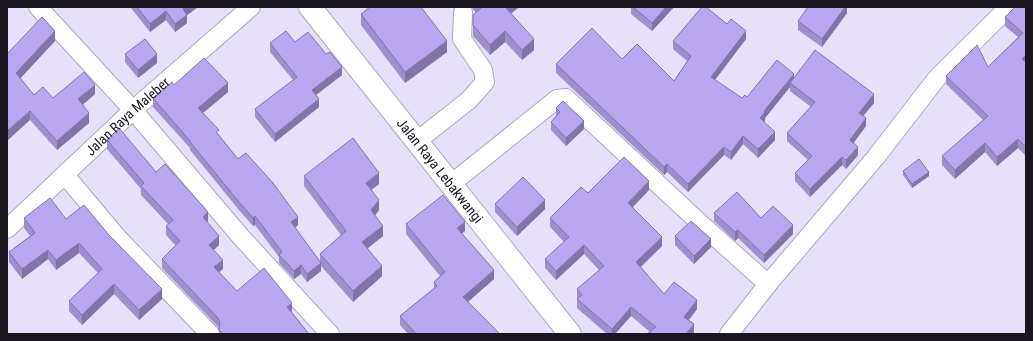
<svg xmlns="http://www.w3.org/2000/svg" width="1033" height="341" font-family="'Roboto Condensed',sans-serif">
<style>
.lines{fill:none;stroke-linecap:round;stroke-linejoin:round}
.street-casing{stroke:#aca7c0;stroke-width:20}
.secondary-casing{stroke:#aca7c0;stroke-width:24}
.street{stroke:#fff;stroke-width:18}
.secondary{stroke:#fff;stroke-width:22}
.wall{fill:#9f8fcf}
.shaded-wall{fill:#8274a9}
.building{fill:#b9a6f1;stroke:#8274a9}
.labels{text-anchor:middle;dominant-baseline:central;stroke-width:3;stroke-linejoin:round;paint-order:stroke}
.street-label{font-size:14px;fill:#191620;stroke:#fff}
</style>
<rect width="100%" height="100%" fill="#e6e0fb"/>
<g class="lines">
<g class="street-casing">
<g id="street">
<path d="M 38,7 L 133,110 L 241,237 L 330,334"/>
<path d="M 417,141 L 469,100 L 485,82 L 483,70 L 462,39 L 463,12"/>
<path d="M 65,175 L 117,237 L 210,334"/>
<path d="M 451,184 L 557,99 L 566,98 L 703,226 L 768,284"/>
<path id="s1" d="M 7,229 L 133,110 L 251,7"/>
<path d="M 729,334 L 768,284 L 876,157 L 937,78 L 1009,7"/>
</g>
</g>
<g class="secondary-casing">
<g id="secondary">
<path id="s2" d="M 310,7 L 570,334"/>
</g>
</g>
<use href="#street" class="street"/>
<use href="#secondary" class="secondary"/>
</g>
<path class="wall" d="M 131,7 L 198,7 L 187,15 L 187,23 L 175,32 L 166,20 L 150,32 L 131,8 Z
M 471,7 L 519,7 L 511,14 L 534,50 L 522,60 L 505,42 L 490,55 L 473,36 L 473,15 L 476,13 Z
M 631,7 L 674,7 L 652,31 L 631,14 Z
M 847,7 L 847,13 L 822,47 L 798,30 L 798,21 Z
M 1026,7 L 1026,156 L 1018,148 L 997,166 L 985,152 L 955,179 L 942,165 L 942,156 L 983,120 L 946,84 L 946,76 L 988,67 L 1018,37 L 1005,26 L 1005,17 Z
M 361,14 L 447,52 L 405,83 L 361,25 Z
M 727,24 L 746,39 L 715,80 L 742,98 L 747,97 L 794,78 L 874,103 L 863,116 L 866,126 L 853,143 L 858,155 L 846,169 L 842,165 L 810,197 L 795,181 L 795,173 L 808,160 L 787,141 L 787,133 L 811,107 L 790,91 L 790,87 L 765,118 L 765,121 L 764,122 L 775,140 L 758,158 L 743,144 L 731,160 L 724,155 L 688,192 L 667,172 L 664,175 L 556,73 L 556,64 L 622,59 L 674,81 L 687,61 L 673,49 L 673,41 Z
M 55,41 L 20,78 L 34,95 L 53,98 L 95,94 L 82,105 L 89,123 L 57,150 L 30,120 L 8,53 Z
M 295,42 L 342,75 L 316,95 L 319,107 L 275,142 L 255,117 L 255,109 L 293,80 L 270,52 L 270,43 Z
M 125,54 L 157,63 L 138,78 L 125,62 Z
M 174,85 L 228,92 L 203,113 L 219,135 L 238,159 L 298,225 L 295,228 L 320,261 L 320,254 L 341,235 L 304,186 L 304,176 L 379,184 L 371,190 L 379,210 L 375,215 L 383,236 L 367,248 L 382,276 L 353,302 L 321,266 L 321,271 L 307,282 L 301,274 L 294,279 L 279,263 L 279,257 L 255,225 L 253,226 L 239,210 L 190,150 L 190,148 L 153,107 L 153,98 Z
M 556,108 L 584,129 L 566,146 L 551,130 L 551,122 L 556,116 Z
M 107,140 L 156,172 L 208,221 L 207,222 L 219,245 L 214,250 L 223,269 L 219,272 L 237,291 L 292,312 L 309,334 L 219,334 L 219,329 L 218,327 L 162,268 L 162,259 L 176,246 L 166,235 L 166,226 L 168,224 L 141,195 L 141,189 L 107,149 Z
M 903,171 L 929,176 L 912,188 L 903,175 Z
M 649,190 L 633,207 L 662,246 L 641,267 L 664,294 L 697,309 L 689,320 L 694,333 L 693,334 L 647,334 L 650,332 L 631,316 L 615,334 L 607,334 L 577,308 L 577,299 L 578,299 L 577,298 L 577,289 L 599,270 L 584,254 L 556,280 L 545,268 L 545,259 L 564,242 L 550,227 L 550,218 L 588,193 Z
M 495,204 L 545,209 L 517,236 L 495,212 Z
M 714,213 L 761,218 L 793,234 L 764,263 L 738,238 L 735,241 L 714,221 Z
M 24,218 L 66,219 L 162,299 L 139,320 L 114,294 L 82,325 L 69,311 L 69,301 L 98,273 L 79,253 L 56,270 L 48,259 L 22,279 L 9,262 L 9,252 L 30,236 L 24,228 Z
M 406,224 L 465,231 L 462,233 L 494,279 L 468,302 L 500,334 L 408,334 L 400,325 L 400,316 L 434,288 L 434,282 L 440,276 L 406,234 Z
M 675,236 L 711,247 L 694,264 L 675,245 Z"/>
<path class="shaded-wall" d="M 186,7 L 198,7 L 183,18 L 183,9 Z
M 505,7 L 519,7 L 505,18 Z
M 666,7 L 674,7 L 652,31 L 652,23 Z
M 845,7 L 847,7 L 847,13 L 822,47 L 822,39 Z
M 166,11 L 166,20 L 150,32 L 150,24 Z
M 187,15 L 187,23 L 175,32 L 175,24 Z
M 55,31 L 55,41 L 16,83 L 16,73 Z
M 505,31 L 505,42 L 490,55 L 490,45 Z
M 746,31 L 746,39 L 711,85 L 711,77 Z
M 534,39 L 534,50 L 522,60 L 522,50 Z
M 447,41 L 447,52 L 405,83 L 405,72 Z
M 157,54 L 157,63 L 138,78 L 138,70 Z
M 1026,55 L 1026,64 L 1022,59 Z
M 342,67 L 342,75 L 312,98 L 312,90 Z
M 794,74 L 794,82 L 790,83 L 790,87 L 765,118 L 765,121 L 760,127 L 760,118 L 764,111 Z
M 228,83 L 228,92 L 198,117 L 198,108 Z
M 95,85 L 95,94 L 78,109 L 78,99 Z
M 874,94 L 874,103 L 859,121 L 859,113 Z
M 319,99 L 319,107 L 275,142 L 275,134 Z
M 30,111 L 30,120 L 7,141 L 7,131 Z
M 89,113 L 89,123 L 57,150 L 57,141 Z
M 866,118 L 866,126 L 850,148 L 850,140 Z
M 584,121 L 584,129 L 566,146 L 566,138 Z
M 775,132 L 775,140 L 758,158 L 758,149 Z
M 743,136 L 743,144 L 731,160 L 731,152 Z
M 1018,139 L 1018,148 L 997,166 L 997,157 Z
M 985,143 L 985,152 L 955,179 L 955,170 Z
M 724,147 L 724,155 L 688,192 L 688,184 Z
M 858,147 L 858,155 L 846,169 L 846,160 Z
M 842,157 L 842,165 L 810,197 L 810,189 Z
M 667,164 L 667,172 L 664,175 L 664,167 Z
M 929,172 L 929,176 L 912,188 L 912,184 Z
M 379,173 L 379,184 L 366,194 L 366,183 Z
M 649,181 L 649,190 L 628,212 L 628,203 Z
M 379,200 L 379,210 L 371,221 L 371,210 Z
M 545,200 L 545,209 L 517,236 L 517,227 Z
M 208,212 L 208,221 L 203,226 L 203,217 Z
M 255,216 L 255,225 L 253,226 L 253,218 Z
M 298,217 L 298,225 L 291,231 L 291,222 Z
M 465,222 L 465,231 L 457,238 L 457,228 Z
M 793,225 L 793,234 L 764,263 L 764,255 Z
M 383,226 L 383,236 L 362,253 L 362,242 Z
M 738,230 L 738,238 L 735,241 L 735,232 Z
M 219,236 L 219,245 L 209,254 L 209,245 Z
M 662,237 L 662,246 L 636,271 L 636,262 Z
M 711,239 L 711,247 L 694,264 L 694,256 Z
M 79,243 L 79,253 L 56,270 L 56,260 Z
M 584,245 L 584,254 L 556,280 L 556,271 Z
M 48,250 L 48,259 L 22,279 L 22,269 Z
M 223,260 L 223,269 L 214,276 L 214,267 Z
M 321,263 L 321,271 L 307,282 L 307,274 Z
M 301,265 L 301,274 L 294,279 L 294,271 Z
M 382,266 L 382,276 L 353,302 L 353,291 Z
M 494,270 L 494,279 L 463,306 L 463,297 Z
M 114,284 L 114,294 L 82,325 L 82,315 Z
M 162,289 L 162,299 L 139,320 L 139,310 Z
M 697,300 L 697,309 L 684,326 L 684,317 Z
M 292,303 L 292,312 L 287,316 L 287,307 Z
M 631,307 L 631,316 L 615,334 L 612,334 L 612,329 Z
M 694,324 L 694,333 L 693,334 L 686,334 Z"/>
<path class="building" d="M 137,7 L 186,7 L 183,9 L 187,15 L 175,24 L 166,11 L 150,24 Z
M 370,7 L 421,7 L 447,41 L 405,72 L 361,14 Z
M 480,7 L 506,7 L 505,7 L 534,39 L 522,50 L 505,31 L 490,45 L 473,25 L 473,15 L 481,8 Z
M 633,7 L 666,7 L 652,23 Z
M 702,7 L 706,7 L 727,24 L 731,19 L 746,31 L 711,77 L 742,98 L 745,95 L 747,97 L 777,60 L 794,74 L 764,111 L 765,112 L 760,118 L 775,132 L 758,149 L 743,136 L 731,152 L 724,147 L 688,184 L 667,164 L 664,167 L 556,64 L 592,28 L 622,59 L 637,44 L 674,81 L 691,56 L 673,41 Z
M 808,7 L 845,7 L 822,39 L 798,21 Z
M 1015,7 L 1026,7 L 1026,55 L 1022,59 L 1026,62 L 1026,147 L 1018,139 L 997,157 L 985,143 L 955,170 L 942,156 L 988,116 L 946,76 L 977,45 L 988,67 L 1023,33 L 1005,17 Z
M 42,17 L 55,31 L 16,73 L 34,95 L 43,87 L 53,98 L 84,72 L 95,85 L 78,99 L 89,113 L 57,141 L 30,111 L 7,131 L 7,53 L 8,53 Z
M 286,31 L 295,42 L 308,32 L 326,54 L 330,52 L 342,67 L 312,90 L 319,99 L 275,134 L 255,109 L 297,77 L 270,43 Z
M 145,39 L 157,54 L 138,70 L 125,54 Z
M 815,50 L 874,94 L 859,113 L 866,118 L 850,140 L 858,147 L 846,160 L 842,157 L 810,189 L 795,173 L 812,156 L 787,133 L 815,102 L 790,83 Z
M 204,58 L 228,83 L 198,108 L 219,130 L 216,132 L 238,159 L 246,153 L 273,183 L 298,217 L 291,222 L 321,263 L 307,274 L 301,265 L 294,271 L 279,255 L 282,252 L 255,216 L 253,218 L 239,202 L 190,142 L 190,141 L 153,98 L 172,82 L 174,85 Z
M 563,101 L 584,121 L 566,138 L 551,122 L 560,112 L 556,108 Z
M 119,128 L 156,172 L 165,164 L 208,212 L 203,217 L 219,236 L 209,245 L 223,260 L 214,267 L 237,291 L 264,268 L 292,303 L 287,307 L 309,334 L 223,334 L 219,330 L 220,323 L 218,318 L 162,259 L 180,241 L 166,226 L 173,220 L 141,186 L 144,183 L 107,140 Z
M 353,138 L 379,173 L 366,183 L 379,200 L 371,210 L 383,226 L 362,242 L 382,266 L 353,291 L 320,254 L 346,231 L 304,176 Z
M 624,157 L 649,181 L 628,203 L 662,237 L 636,262 L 664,294 L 674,282 L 697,300 L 684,317 L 694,324 L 686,334 L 647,334 L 656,327 L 631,307 L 612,329 L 577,299 L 582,295 L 577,289 L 604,266 L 584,245 L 556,271 L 545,259 L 569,237 L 550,218 L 581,187 L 588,193 Z
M 919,159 L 929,172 L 912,184 L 903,171 Z
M 523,177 L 545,200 L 517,227 L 495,204 Z
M 737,192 L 761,218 L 773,206 L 793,225 L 764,255 L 738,230 L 735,232 L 714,213 Z
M 443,195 L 465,222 L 457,228 L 494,270 L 463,297 L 500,334 L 416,334 L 400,316 L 437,286 L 434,282 L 445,272 L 406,224 Z
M 50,198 L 66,219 L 84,205 L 109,235 L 162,289 L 139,310 L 114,284 L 82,315 L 69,301 L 102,269 L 79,243 L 56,260 L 48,250 L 22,269 L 9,252 L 35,233 L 24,218 Z
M 691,221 L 711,239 L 694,256 L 675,236 Z"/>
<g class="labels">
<g class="street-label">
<text stroke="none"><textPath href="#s1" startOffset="165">Jalan Raya Maleber</textPath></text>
<text stroke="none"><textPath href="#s2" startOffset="209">Jalan Raya Lebakwangi</textPath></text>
</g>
</g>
<rect width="1033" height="341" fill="none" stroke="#191620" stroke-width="16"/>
</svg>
